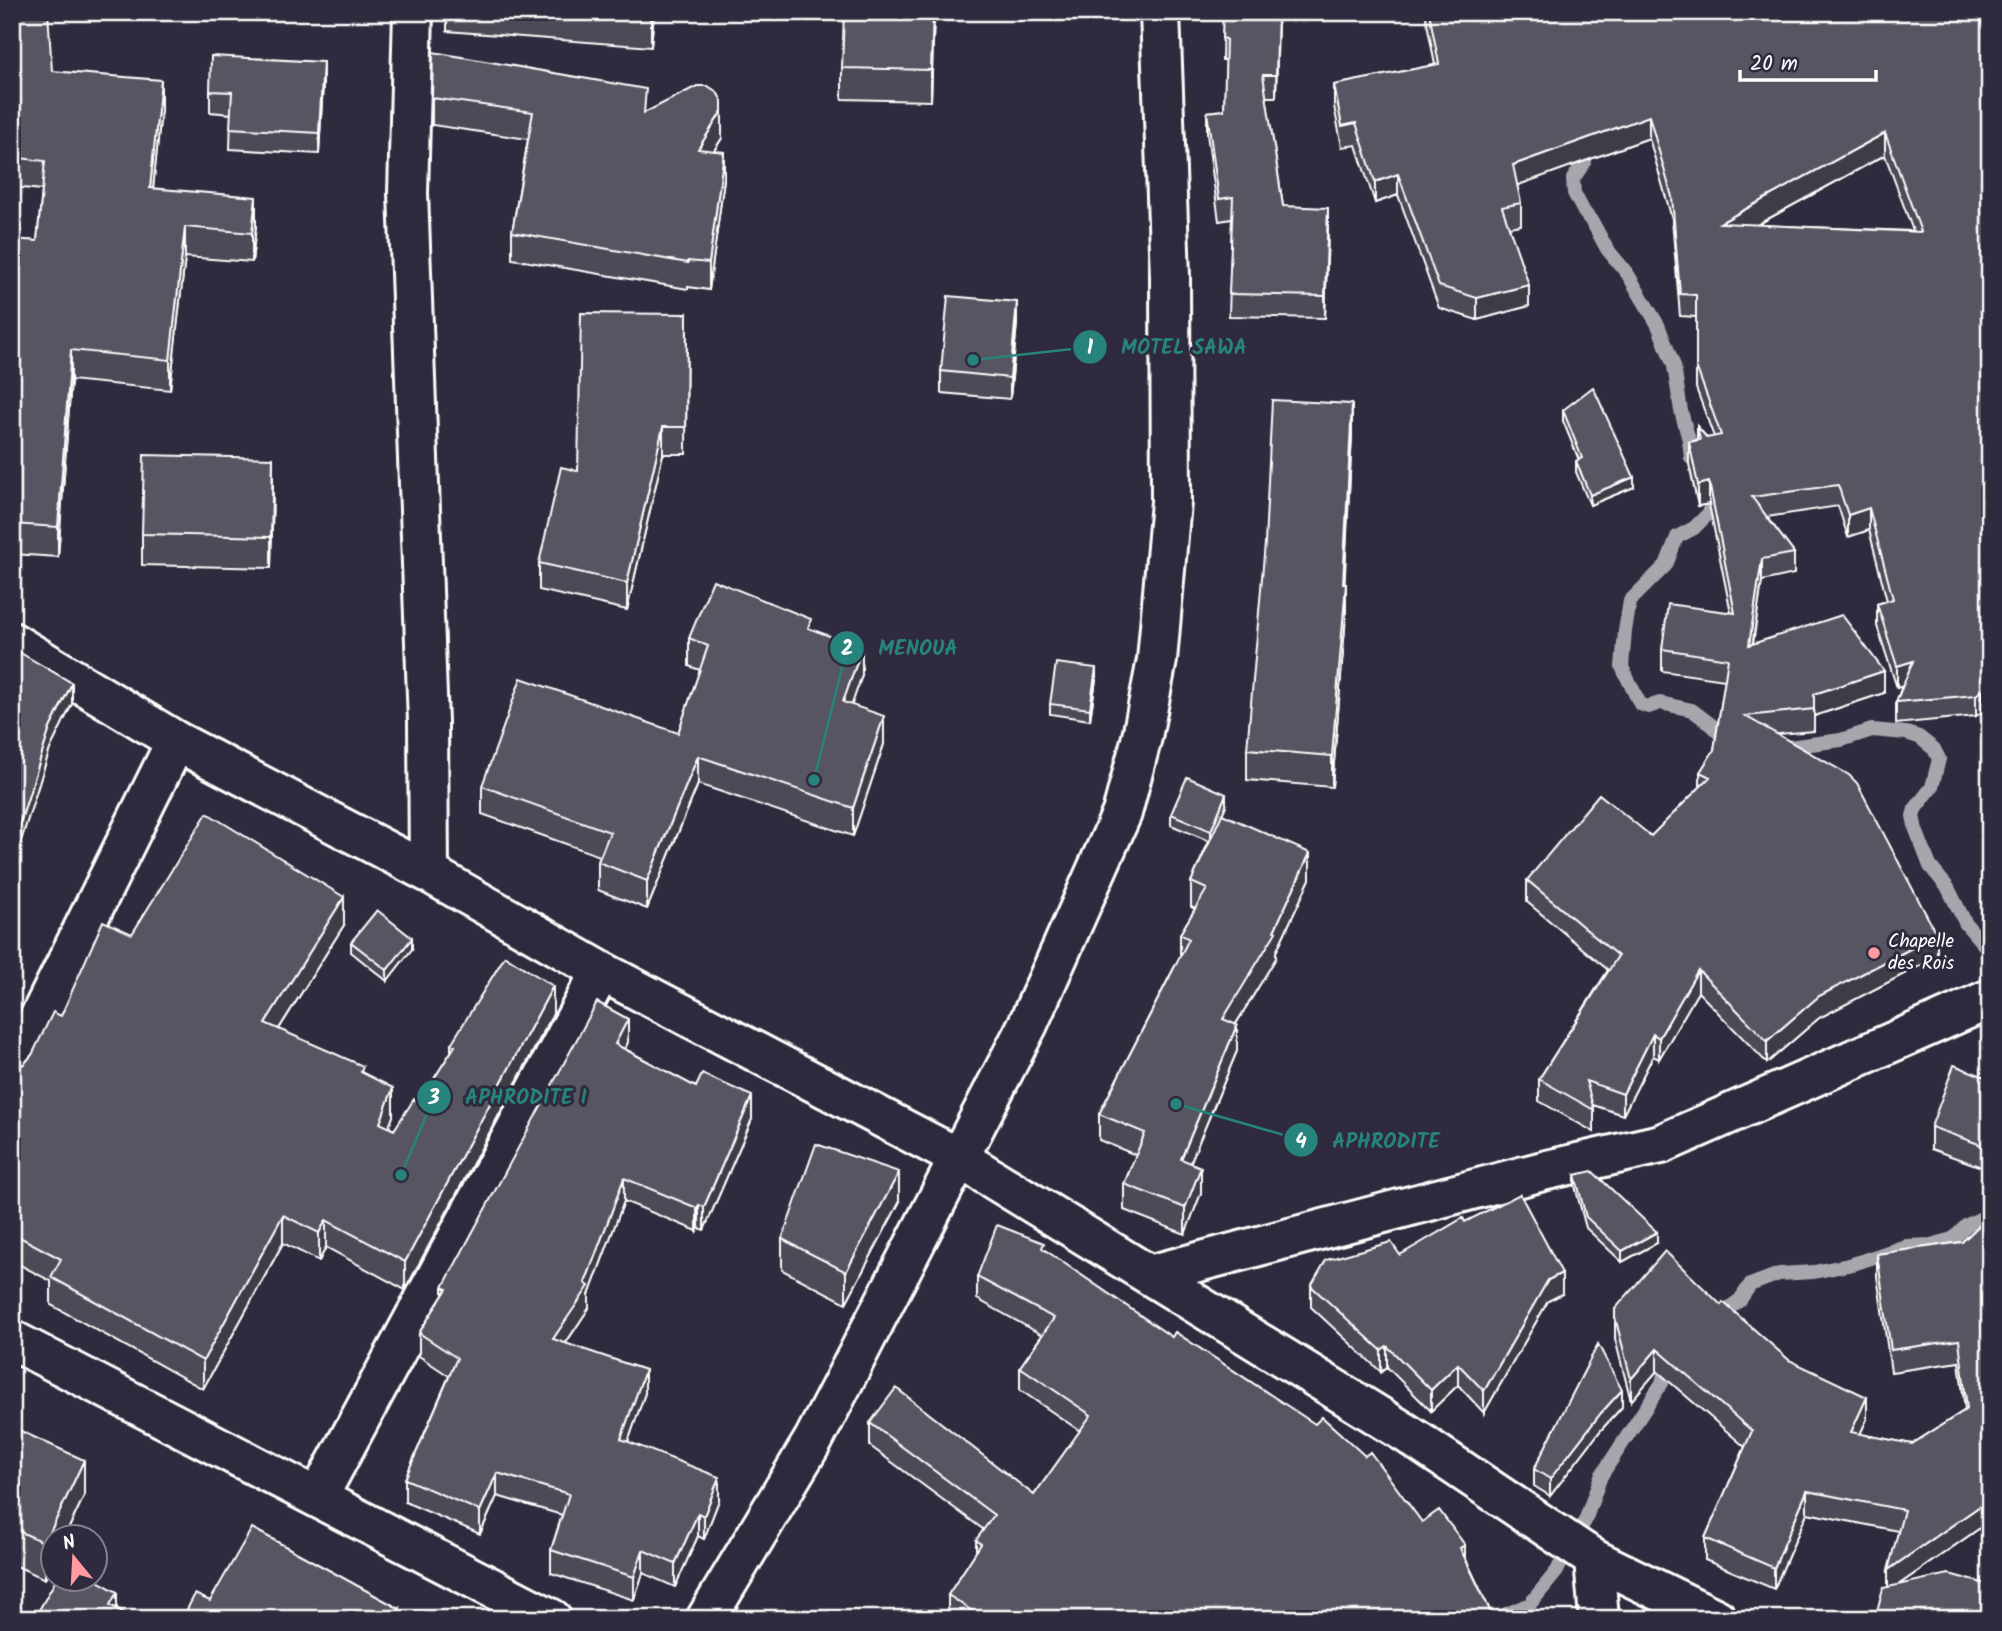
<svg xmlns="http://www.w3.org/2000/svg" width="2002" height="1631" font-family="Kalam,sans-serif">
<style>
.lines{fill:none;stroke-linecap:round;stroke-linejoin:round}
.stream{stroke:#a7a6ad;stroke-width:14}
.street-casing{stroke:#fff;stroke-width:44}
.street{stroke:#2f2a3d;stroke-width:38}
.wall{fill:#4d4956;stroke:#fff;stroke-width:2;fill-rule:evenodd}
.shaded-wall{fill:#3e3c46;stroke:#fff;stroke-width:2}
.building{fill:#595564;stroke:#fff;stroke-width:2;fill-rule:evenodd}
.poi-dot{fill:#ff9aa2;stroke:#2f2a3d;stroke-width:2.5}
.labels{text-anchor:middle;dominant-baseline:central;stroke-width:6;stroke-linejoin:round;paint-order:stroke}
.poi-label{font-size:19px;fill:#fff;stroke:#2f2a3d;text-anchor:start}
.leader{fill:none;stroke:#27847c;stroke-width:2.5}
.callout-dot{fill:#27847c;stroke:#2f2a3d;stroke-width:2.5}
.mark-label{font-size:21px;text-anchor:middle;font-weight:bold;fill:#fff}
.callout-label{font-size:21px;text-anchor:middle;font-weight:bold;fill:#27847c;stroke:#2f2a3d;stroke-width:6;stroke-linejoin:round;paint-order:stroke}
</style>
<rect width="100%" height="100%" fill="#2f2a3d"/>
<filter id="ink" filterUnits="userSpaceOnUse"><feTurbulence type="fractalNoise" baseFrequency=".0143" numOctaves="2"/><feDisplacementMap in="SourceGraphic" scale="14" xChannelSelector="R" yChannelSelector="G"/><feConvolveMatrix kernelMatrix="1 2 1 2 8 2 1 2 1" color-interpolation-filters="sRGB"/></filter>
<g filter="url(#ink)">
<g class="lines">
<path class="stream" d="M 1587,142 L 1585,161 L 1573,179 L 1574,193 L 1584,212 L 1593,223 L 1607,249 L 1627,273 L 1658,325 L 1674,366 L 1681,411 L 1689,440 L 1691,458
M 1704,496 L 1710,501 L 1710,512 L 1694,528 L 1677,537 L 1666,565 L 1630,601 L 1625,631 L 1622,667 L 1640,704 L 1648,707 L 1660,703 L 1692,710 L 1713,726 L 1728,744
M 1781,748 L 1841,740 L 1872,730 L 1906,733 L 1919,737 L 1934,749 L 1939,759 L 1932,787 L 1915,809 L 1913,816 L 1916,830 L 1930,866 L 1948,888 L 1966,924 L 1990,952
M 1717,1319 L 1721,1314 L 1740,1300 L 1750,1285 L 1779,1274 L 1814,1272 L 1853,1264 L 1906,1246 L 1931,1245 L 1946,1241 L 1954,1238 L 1967,1225 L 1990,1214
M 1495,1619 L 1530,1604 L 1557,1571 L 1568,1548 L 1585,1521 L 1601,1476 L 1662,1383 L 1664,1375 L 1678,1365"/>
<g class="street-casing">
<path id="street" d="M 413,12 L 408,193 L 428,722 L 429,873
M 12,642 L 176,741 L 429,873 L 601,971 L 959,1158 L 1406,1433 L 1594,1559 L 1717,1619
M 12,1073 L 176,741
M 1149,1275 L 1547,1170 L 1661,1144 L 1990,999
M 12,1340 L 552,1619
M 318,1497 L 601,971
M 1594,1559 L 1599,1619
M 706,1619 L 814,1439 L 1028,1024 L 1122,813 L 1142,737 L 1157,660 L 1171,502 L 1170,276 L 1160,12"/>
</g>
<use href="#street" class="street"/>
</g>
<path class="wall" d="M 12,12 L 52,71 L 161,110 L 153,189 L 256,226 L 252,262 L 185,257 L 170,390 L 71,380 L 58,557 L 12,554 L 12,239 L 37,241 L 42,190 L 12,187 Z
M 447,12 L 654,12 L 651,47 L 447,31 Z
M 934,12 L 931,101 L 842,99 L 842,68 Z
M 1223,12 L 1294,12 L 1278,17 L 1276,97 L 1266,97 L 1283,206 L 1328,230 L 1325,318 L 1229,316 L 1232,219 L 1219,221 L 1207,134 L 1207,112 L 1224,110 L 1226,60 L 1222,60 Z
M 1353,12 L 1384,12 L 1354,17 Z
M 1425,12 L 1990,12 L 1990,21 L 1982,23 L 1990,55 L 1990,741 L 1982,712 L 1976,716 L 1896,724 L 1896,702 L 1902,686 L 1897,688 L 1877,626 L 1877,604 L 1887,601 L 1869,530 L 1848,537 L 1838,506 L 1767,517 L 1794,553 L 1794,574 L 1762,581 L 1753,644 L 1884,693 L 1814,716 L 1814,731 L 1778,734 L 1937,957 L 1819,1018 L 1767,1063 L 1698,992 L 1659,1059 L 1653,1056 L 1623,1115 L 1593,1105 L 1594,1110 L 1594,1132 L 1539,1101 L 1539,1079 L 1608,970 L 1527,902 L 1527,880 L 1651,836 L 1700,787 L 1700,772 L 1714,750 L 1725,680 L 1662,671 L 1662,649 L 1731,613 L 1709,504 L 1698,506 L 1689,464 L 1689,442 L 1697,440 L 1697,426 L 1707,438 L 1714,437 L 1696,388 L 1696,317 L 1680,316 L 1672,219 L 1649,138 L 1517,185 L 1521,203 L 1521,225 L 1509,227 L 1529,306 L 1477,320 L 1439,308 L 1398,195 L 1375,203 L 1356,145 L 1342,147 L 1334,106 L 1334,85 L 1435,65 ZM 1885,155 L 1913,231 L 1757,225 Z
M 323,83 L 319,154 L 230,149 L 231,114 L 210,112 L 210,91 Z
M 432,98 L 646,112 L 722,138 L 714,151 L 724,179 L 709,290 L 688,287 L 688,289 L 512,259 L 512,232 L 528,139 L 432,125 Z
M 687,314 L 686,454 L 663,454 L 627,610 L 539,590 L 539,563 L 578,471 Z
M 1017,323 L 1010,399 L 941,393 L 941,371 Z
M 1563,410 L 1634,487 L 1590,505 L 1576,472 L 1576,461 L 1579,460 L 1563,421 Z
M 1352,435 L 1344,584 L 1346,615 L 1332,787 L 1247,780 L 1247,749 Z
M 273,489 L 271,568 L 142,565 L 142,534 Z
M 811,630 L 862,675 L 851,705 L 884,744 L 853,836 L 698,784 L 647,909 L 598,890 L 598,862 L 600,856 L 482,814 L 482,786 L 678,733 L 700,670 L 689,666 L 689,638 Z
M 12,648 L 72,704 L 50,749 L 19,847 L 12,845 Z
M 1096,679 L 1090,720 L 1050,714 L 1050,704 Z
M 1226,805 L 1222,814 L 1310,879 L 1276,952 L 1276,958 L 1236,1024 L 1237,1051 L 1190,1163 L 1201,1193 L 1185,1234 L 1124,1210 L 1124,1184 L 1136,1155 L 1099,1140 L 1099,1114 L 1180,956 L 1180,934 L 1195,909 L 1191,907 L 1191,882 L 1209,841 L 1171,825 L 1171,814 Z
M 344,925 L 279,1029 L 363,1073 L 393,1116 L 389,1127 L 394,1130 L 419,1102 L 451,1052 L 451,1044 L 553,1014 L 405,1290 L 326,1247 L 319,1261 L 283,1243 L 203,1389 L 51,1305 L 51,1281 L 12,1261 L 12,1067 L 24,1064 L 32,1055 L 61,1016 L 132,934 Z
M 351,942 L 412,949 L 387,981 L 351,952 Z
M 628,1042 L 625,1049 L 752,1119 L 704,1230 L 699,1228 L 697,1231 L 624,1201 L 589,1295 L 589,1308 L 566,1343 L 645,1393 L 628,1442 L 719,1500 L 704,1539 L 698,1536 L 675,1587 L 643,1573 L 634,1600 L 551,1573 L 551,1550 L 562,1515 L 497,1496 L 480,1534 L 405,1502 L 405,1479 L 449,1376 L 419,1356 L 419,1333 L 443,1295 L 443,1287 Z
M 1990,1079 L 1990,1170 L 1931,1149 L 1931,1127 Z
M 1575,1175 L 1657,1243 L 1622,1262 L 1586,1228 L 1575,1186 Z
M 899,1203 L 846,1303 L 782,1270 L 782,1239 Z
M 1990,1215 L 1990,1521 L 1898,1585 L 1888,1587 L 1898,1531 L 1807,1513 L 1774,1589 L 1705,1560 L 1705,1538 L 1745,1447 L 1657,1371 L 1631,1401 L 1615,1339 L 1615,1309 L 1721,1305 L 1789,1360 L 1867,1419 L 1860,1434 L 1912,1444 L 1965,1410 L 1959,1362 L 1891,1372 L 1877,1276 L 1877,1254 L 1962,1242 Z
M 1465,1222 L 1562,1294 L 1548,1301 L 1484,1413 L 1458,1385 L 1431,1411 L 1387,1367 L 1381,1372 L 1311,1307 L 1311,1286 L 1400,1255 Z
M 1044,1250 L 1422,1522 L 1465,1557 L 1494,1619 L 950,1619 L 948,1617 L 948,1595 L 976,1552 L 976,1540 L 984,1530 L 870,1446 L 870,1423 L 1034,1495 L 1080,1431 L 1020,1390 L 1020,1367 L 1042,1335 L 977,1299 L 977,1277 Z
M 1622,1407 L 1601,1430 L 1550,1496 L 1534,1486 L 1534,1469 Z
M 12,1427 L 84,1496 L 45,1579 L 12,1564 Z"/>
<path class="shaded-wall" d="M 652,12 L 654,12 L 651,47 L 651,17 Z
M 933,12 L 934,12 L 931,101 L 931,70 Z
M 1278,12 L 1294,12 L 1278,17 L 1276,97 Z
M 1978,12 L 1990,12 L 1990,21 L 1978,24 Z
M 323,62 L 323,83 L 319,154 L 319,133 Z
M 161,80 L 161,110 L 150,218 L 150,188 Z
M 722,111 L 722,138 L 698,175 L 698,149 Z
M 1649,116 L 1649,138 L 1513,187 L 1513,165 Z
M 1885,133 L 1885,155 L 1720,245 L 1720,223 Z
M 724,152 L 724,179 L 709,290 L 709,263 Z
M 1398,174 L 1398,195 L 1375,203 L 1375,182 Z
M 256,197 L 256,226 L 252,262 L 252,233 Z
M 1328,208 L 1328,230 L 1325,318 L 1325,296 Z
M 185,227 L 185,257 L 170,390 L 170,360 Z
M 1529,285 L 1529,306 L 1477,320 L 1477,298 Z
M 1017,302 L 1017,323 L 1010,399 L 1010,378 Z
M 71,350 L 71,380 L 58,557 L 58,527 Z
M 1352,404 L 1352,435 L 1343,615 L 1343,584 Z
M 663,427 L 663,454 L 627,610 L 627,583 Z
M 273,458 L 273,489 L 271,568 L 271,537 Z
M 1634,477 L 1634,487 L 1590,505 L 1590,495 Z
M 1709,482 L 1709,504 L 1698,506 L 1698,485 Z
M 1869,508 L 1869,530 L 1848,537 L 1848,515 Z
M 1762,559 L 1762,581 L 1749,667 L 1749,645 Z
M 1346,584 L 1346,615 L 1332,787 L 1332,756 Z
M 862,648 L 862,675 L 843,730 L 843,702 Z
M 1913,661 L 1913,683 L 1897,688 L 1897,666 Z
M 1096,668 L 1096,679 L 1090,720 L 1090,709 Z
M 1884,671 L 1884,693 L 1814,716 L 1814,694 Z
M 72,683 L 72,704 L 50,749 L 19,847 L 19,826 L 50,728 Z
M 1982,690 L 1982,712 L 1976,716 L 1976,695 Z
M 884,716 L 884,744 L 853,836 L 853,808 Z
M 698,756 L 698,784 L 647,909 L 647,881 Z
M 1226,794 L 1226,805 L 1211,842 L 1211,831 Z
M 1310,853 L 1310,879 L 1276,952 L 1276,958 L 1223,1045 L 1223,1019 L 1274,931 Z
M 344,897 L 344,925 L 265,1051 L 265,1023 Z
M 1937,935 L 1937,957 L 1819,1018 L 1767,1063 L 1767,1041 L 1819,996 Z
M 412,938 L 412,949 L 387,981 L 387,970 Z
M 1698,970 L 1698,992 L 1659,1059 L 1659,1038 Z
M 553,986 L 553,1014 L 405,1290 L 405,1262 Z
M 628,1019 L 628,1042 L 615,1067 L 615,1044 Z
M 1237,1025 L 1237,1051 L 1181,1185 L 1181,1159 Z
M 1653,1034 L 1653,1056 L 1623,1115 L 1623,1094 Z
M 393,1088 L 393,1116 L 380,1151 L 380,1123 Z
M 752,1096 L 752,1119 L 704,1230 L 704,1207 Z
M 1201,1167 L 1201,1193 L 1185,1234 L 1185,1208 Z
M 899,1172 L 899,1203 L 846,1303 L 846,1272 Z
M 624,1178 L 624,1201 L 589,1295 L 589,1308 L 553,1362 L 553,1339 L 585,1283 Z
M 699,1205 L 699,1228 L 697,1231 L 697,1208 Z
M 283,1215 L 283,1243 L 203,1389 L 203,1361 Z
M 326,1220 L 326,1247 L 319,1261 L 319,1233 Z
M 1657,1232 L 1657,1243 L 1622,1262 L 1622,1251 Z
M 1562,1273 L 1562,1294 L 1548,1301 L 1484,1413 L 1484,1391 L 1548,1280 Z
M 1387,1346 L 1387,1367 L 1381,1372 L 1381,1350 Z
M 1657,1349 L 1657,1371 L 1631,1401 L 1631,1379 Z
M 1458,1364 L 1458,1385 L 1431,1411 L 1431,1390 Z
M 645,1370 L 645,1393 L 621,1462 L 621,1439 Z
M 1622,1390 L 1622,1407 L 1601,1430 L 1550,1496 L 1550,1479 L 1601,1413 Z
M 1867,1397 L 1867,1419 L 1851,1454 L 1851,1432 Z
M 84,1460 L 84,1496 L 65,1536 L 52,1536 L 52,1562 L 45,1579 L 45,1543 Z
M 497,1473 L 497,1496 L 480,1534 L 480,1511 Z
M 719,1477 L 719,1500 L 704,1539 L 704,1516 Z
M 1807,1491 L 1807,1513 L 1774,1589 L 1774,1568 Z
M 1990,1499 L 1990,1521 L 1888,1592 L 1888,1570 Z
M 698,1513 L 698,1536 L 675,1587 L 675,1564 Z
M 1465,1545 L 1465,1568 L 1460,1548 Z
M 643,1550 L 643,1573 L 634,1600 L 634,1577 Z
M 117,1592 L 117,1613 L 110,1605 Z
M 400,1609 L 400,1619 L 394,1619 Z"/>
<path class="building" d="M 12,12 L 48,12 L 52,71 L 161,80 L 150,188 L 256,197 L 252,233 L 185,227 L 170,360 L 71,350 L 58,527 L 12,524 L 12,239 L 37,241 L 45,161 L 12,157 Z
M 588,12 L 652,12 L 651,17 Z
M 844,12 L 933,12 L 931,70 L 842,68 Z
M 1223,12 L 1278,12 L 1276,75 L 1263,75 L 1283,206 L 1328,208 L 1325,296 L 1229,294 L 1233,197 L 1219,199 L 1207,112 L 1224,110 L 1226,39 L 1222,38 Z
M 1429,12 L 1980,12 L 1990,55 L 1990,720 L 1982,690 L 1976,695 L 1896,702 L 1913,661 L 1897,666 L 1877,604 L 1893,599 L 1869,508 L 1848,515 L 1838,485 L 1752,497 L 1794,553 L 1762,559 L 1749,645 L 1842,615 L 1884,671 L 1814,694 L 1814,709 L 1745,716 L 1849,775 L 1857,783 L 1937,935 L 1819,996 L 1767,1041 L 1698,970 L 1659,1038 L 1653,1034 L 1623,1094 L 1586,1081 L 1594,1110 L 1539,1079 L 1618,956 L 1527,880 L 1599,794 L 1651,836 L 1710,777 L 1700,772 L 1714,750 L 1728,659 L 1662,649 L 1668,604 L 1735,613 L 1709,482 L 1698,485 L 1689,442 L 1700,440 L 1697,426 L 1707,438 L 1721,435 L 1696,366 L 1696,295 L 1680,294 L 1672,197 L 1649,116 L 1513,165 L 1521,203 L 1502,207 L 1529,285 L 1477,298 L 1439,286 L 1398,174 L 1375,182 L 1356,123 L 1342,126 L 1334,85 L 1439,64 ZM 1885,133 L 1921,232 L 1720,223 Z
M 433,52 L 646,89 L 644,113 L 697,86 L 708,86 L 717,92 L 722,101 L 722,111 L 698,149 L 724,152 L 709,263 L 688,261 L 688,263 L 512,232 L 533,112 L 432,98 Z
M 211,56 L 323,62 L 319,133 L 230,128 L 232,92 L 210,91 Z
M 948,296 L 1017,302 L 1010,378 L 941,371 Z
M 581,313 L 687,314 L 686,427 L 663,427 L 627,583 L 539,563 L 561,467 L 578,471 Z
M 1593,387 L 1634,477 L 1590,495 L 1576,461 L 1582,458 L 1563,410 Z
M 1272,400 L 1352,404 L 1343,584 L 1346,584 L 1332,756 L 1247,749 L 1265,543 Z
M 144,455 L 273,458 L 271,537 L 142,534 Z
M 713,580 L 811,619 L 808,628 L 862,648 L 843,702 L 884,716 L 853,808 L 698,756 L 647,881 L 598,862 L 610,832 L 482,786 L 521,678 L 678,733 L 708,646 L 689,638 Z
M 12,648 L 72,683 L 50,728 L 19,826 L 12,824 Z
M 1056,663 L 1096,668 L 1090,709 L 1050,704 Z
M 1187,777 L 1226,794 L 1211,831 L 1171,814 Z
M 207,813 L 344,897 L 265,1023 L 363,1066 L 361,1072 L 393,1088 L 380,1123 L 394,1130 L 414,1099 L 419,1102 L 455,1046 L 451,1044 L 505,956 L 553,986 L 405,1262 L 326,1220 L 319,1233 L 283,1215 L 203,1361 L 51,1277 L 61,1259 L 12,1233 L 12,1067 L 24,1064 L 32,1055 L 53,1012 L 61,1016 L 103,921 L 132,934 Z
M 1222,814 L 1310,853 L 1274,931 L 1276,932 L 1223,1019 L 1237,1025 L 1181,1159 L 1201,1167 L 1185,1208 L 1124,1184 L 1145,1133 L 1099,1114 L 1189,939 L 1180,934 L 1207,889 L 1191,882 Z
M 377,910 L 412,938 L 387,970 L 351,942 Z
M 597,1002 L 628,1019 L 615,1044 L 696,1087 L 702,1074 L 752,1096 L 704,1207 L 699,1205 L 697,1208 L 624,1178 L 585,1283 L 589,1286 L 553,1339 L 645,1370 L 621,1439 L 719,1477 L 704,1516 L 698,1513 L 675,1564 L 643,1550 L 634,1577 L 551,1550 L 569,1494 L 497,1473 L 480,1511 L 405,1479 L 457,1358 L 419,1333 L 447,1289 L 443,1287 Z
M 1954,1065 L 1990,1079 L 1990,1148 L 1931,1127 Z
M 816,1144 L 899,1172 L 846,1272 L 782,1239 Z
M 1592,1171 L 1657,1232 L 1622,1251 L 1586,1217 L 1575,1175 Z
M 1520,1194 L 1562,1273 L 1548,1280 L 1484,1391 L 1458,1364 L 1431,1390 L 1387,1346 L 1381,1350 L 1311,1286 L 1326,1260 L 1391,1242 L 1400,1255 L 1463,1218 L 1465,1222 Z
M 1990,1215 L 1990,1499 L 1888,1570 L 1904,1510 L 1807,1491 L 1774,1568 L 1705,1538 L 1752,1431 L 1657,1349 L 1631,1379 L 1615,1317 L 1615,1309 L 1665,1251 L 1721,1305 L 1723,1302 L 1789,1360 L 1867,1397 L 1851,1432 L 1912,1444 L 1967,1409 L 1959,1340 L 1891,1350 L 1877,1254 L 1962,1242 Z
M 997,1225 L 1044,1243 L 1042,1248 L 1172,1337 L 1175,1332 L 1315,1424 L 1322,1417 L 1365,1456 L 1370,1452 L 1422,1522 L 1439,1510 L 1465,1545 L 1460,1548 L 1494,1619 L 966,1619 L 972,1611 L 948,1595 L 981,1544 L 976,1540 L 994,1515 L 870,1423 L 896,1388 L 1034,1495 L 1091,1415 L 1020,1367 L 1054,1318 L 977,1277 Z
M 1598,1344 L 1622,1390 L 1601,1413 L 1550,1479 L 1534,1469 Z
M 12,1427 L 84,1460 L 45,1543 L 12,1528 Z
M 252,1528 L 400,1609 L 394,1619 L 182,1619 L 195,1594 L 210,1601 Z
M 1949,1574 L 1990,1585 L 1990,1619 L 1875,1619 L 1883,1588 Z
M 57,1578 L 92,1578 L 117,1592 L 110,1605 L 136,1619 L 34,1619 Z"/>
</g>
<circle class="poi-dot" cx="1874" cy="953" r="7"/>
<g class="labels">
<g class="poi-label">
<text x="1888" y="942">Chapelle<tspan x="1888" dy="22">des Rois</tspan></text>
</g>
</g>
<path class="leader" d="M973 360L1090 347M814 780L847 648M401 1175L434 1097M1176 1104L1301 1140"/>
<g class="callout-dot">
<circle cx="973" cy="360" r="7"/>
<circle cx="814" cy="780" r="7"/>
<circle cx="401" cy="1175" r="7"/>
<circle cx="1176" cy="1104" r="7"/>
<circle cx="1090" cy="347" r="18"/>
<circle cx="847" cy="648" r="18"/>
<circle cx="434" cy="1097" r="18"/>
<circle cx="1301" cy="1140" r="18"/>
</g>
<g class="mark-label">
<text x="1090" y="354">1</text>
<text x="847" y="655">2</text>
<text x="434" y="1104">3</text>
<text x="1301" y="1148">4</text>
</g>
<g class="callout-label">
<text x="1184" y="354">MOTEL SAWA</text>
<text x="918" y="655">MENOUA</text>
<text x="526" y="1104">APHRODITE I</text>
<text x="1386" y="1148">APHRODITE</text>
</g>
<rect width="2002" height="1631" fill="none" stroke="#2f2a3d" stroke-width="42"/>
<rect x="21" y="21" width="1960" height="1589" fill="none" stroke="#fff" stroke-width="2.5" filter="url(#ink)"/>
<g transform="translate(74 1558) rotate(342)"><circle r="33" fill="#2f2a3d" stroke="#827f8b" stroke-width="2"/>
<path d="M0-5L12 26L0 18L-12 26Z" fill="#ff9aa2"/>
<text y="-10" font-size="19" font-weight="bold" text-anchor="middle" fill="#ffffff">N</text>
</g>
<path d="M1740 70v10h136v-10" fill="none" stroke="#ffffff" stroke-width="3.5"/>
<text x="1750" y="70" font-size="21" fill="#ffffff" stroke="#2f2a3d" stroke-width="5" paint-order="stroke">20 m</text>
</svg>
